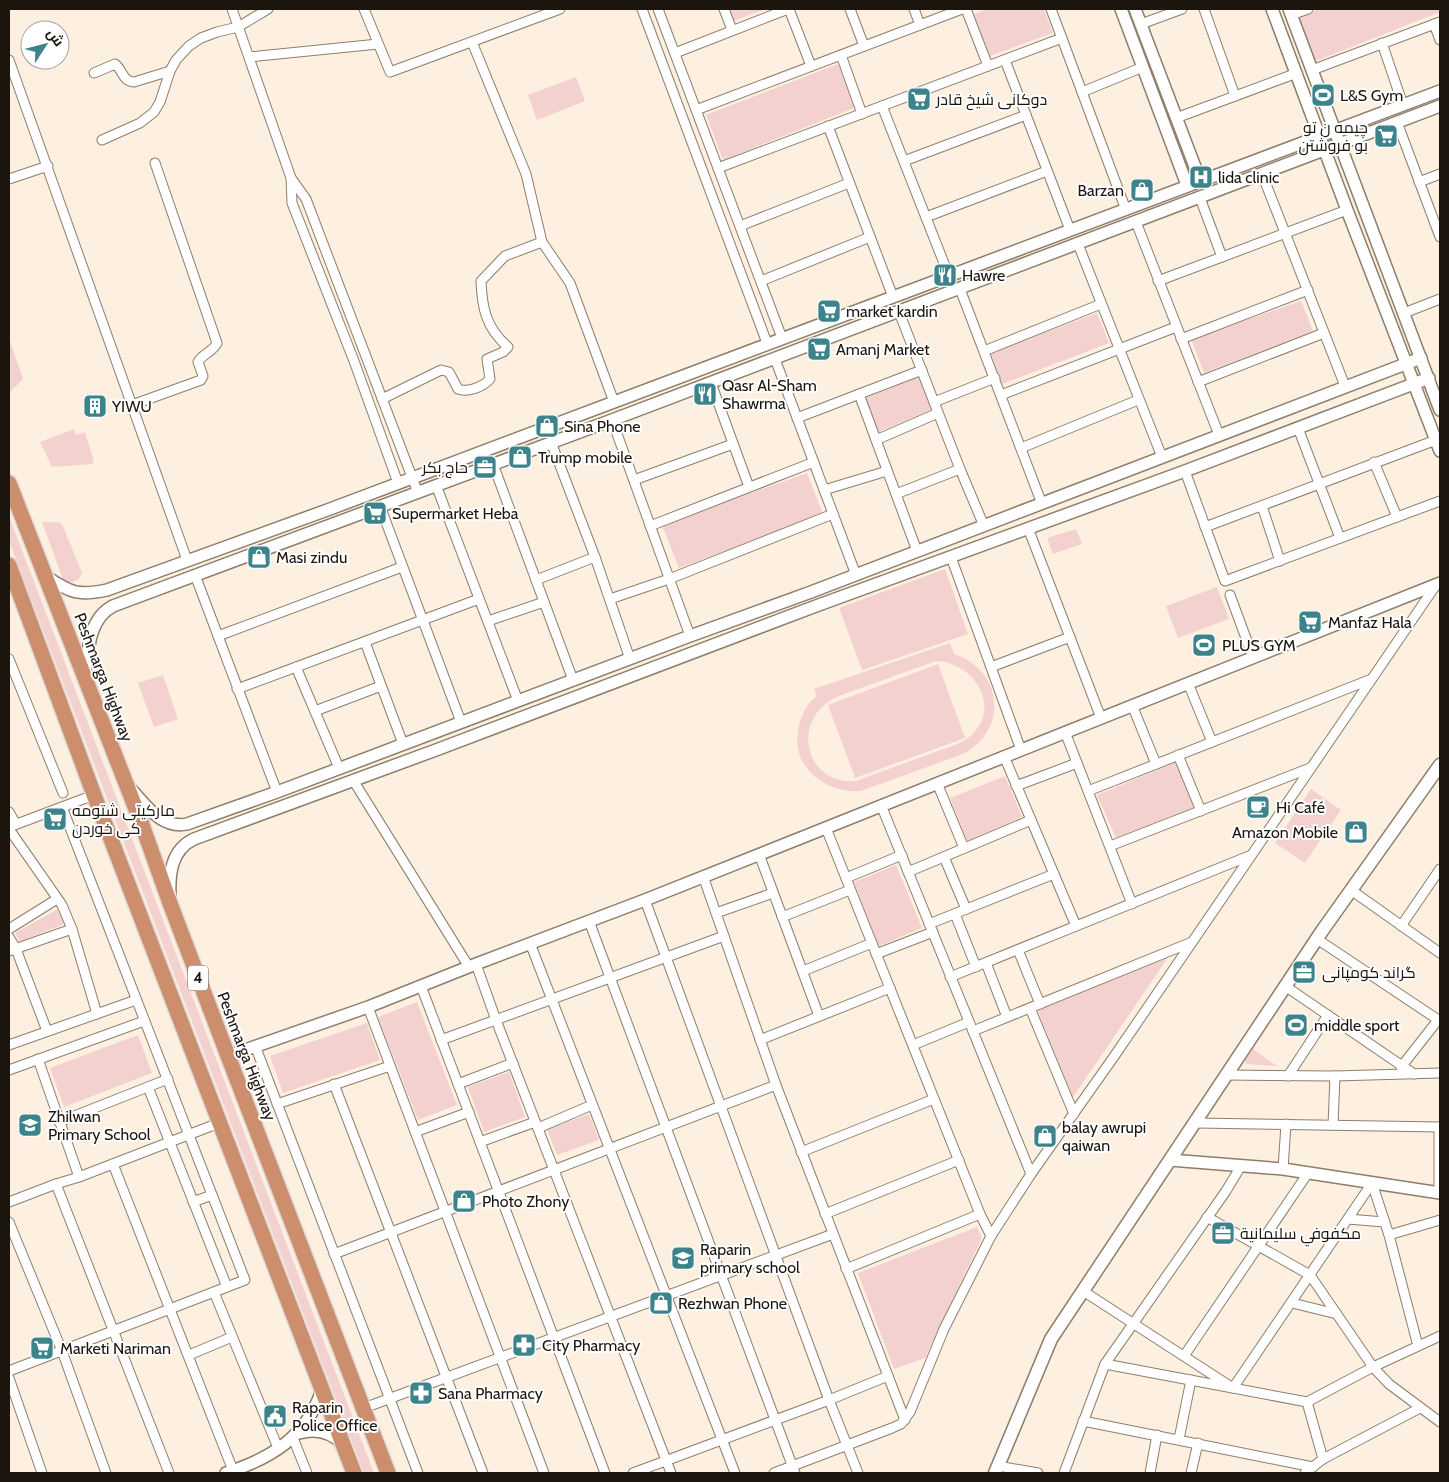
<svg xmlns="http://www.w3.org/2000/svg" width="1449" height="1482" font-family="Cabin,Cairo,sans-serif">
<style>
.green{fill:#f3d1cf;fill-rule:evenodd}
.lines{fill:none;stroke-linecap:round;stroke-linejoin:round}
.minor-casing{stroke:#8d7e6b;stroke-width:11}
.tertiary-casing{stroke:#8d7e6b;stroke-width:14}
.secondary-casing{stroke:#8d7e6b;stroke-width:15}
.trunk-casing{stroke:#dbdad8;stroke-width:18}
.minor{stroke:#fff;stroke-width:9}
.tertiary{stroke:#fff;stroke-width:11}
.secondary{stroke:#fff;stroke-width:12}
.trunk{stroke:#cc8e6c;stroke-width:15}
.labels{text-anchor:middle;stroke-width:4;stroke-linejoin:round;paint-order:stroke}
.shield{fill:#fff;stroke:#5f5b56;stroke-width:1}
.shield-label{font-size:15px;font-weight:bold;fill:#1b150e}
.poi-label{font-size:16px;fill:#1b150e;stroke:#fff;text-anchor:start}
.street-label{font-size:16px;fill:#1b150e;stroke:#fff}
</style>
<rect width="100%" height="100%" fill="#fef0e0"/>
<g class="green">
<path d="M729 9H766L733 21Z"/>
<path d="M987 9H1044L1053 33 990 56 974 14Z"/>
<path d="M1319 9H1440V12L1316 61 1298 17Z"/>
<path d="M838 64 854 108 723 160 706 115Z"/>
<path d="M576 77 585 101 537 120 528 95Z"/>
<path d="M1301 301 1313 331 1204 373 1191 339Z"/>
<path d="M1097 313 1109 343 1002 384 991 353Z"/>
<path d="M9 338 23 379 9 393Z"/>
<path d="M919 377 933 409 878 432 864 399Z"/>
<path d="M74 429 76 435 85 432 94 462 92 464 52 467 40 442Z"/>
<path d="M807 473 823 514 679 568 662 525Z"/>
<path d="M9 516 374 1473H364L9 541Z"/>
<path d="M42 522H58L62 524 82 573 79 579 65 585Z"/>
<path d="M1076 529 1082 544 1053 554 1047 538Z"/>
<path d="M945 569 968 634 862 670 839 608Z"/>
<path d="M1217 587 1229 619 1178 638 1166 606Z"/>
<path d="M950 643 954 654C1003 670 1009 730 963 754L861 791C822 794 787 763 800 722 803 712 808 702 817 696L814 689ZM936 661C982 664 1005 719 960 743L856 781C804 786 789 717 839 696Z"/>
<path d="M938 664 965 738 855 778 828 705Z"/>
<path d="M163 675 178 719 154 727 138 683Z"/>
<path d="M1177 762 1195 807 1116 838 1097 795Z"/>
<path d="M1005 776 1022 817 967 841 950 798Z"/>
<path d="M1311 789 1341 810 1305 863 1275 843Z"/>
<path d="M896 865 922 928 879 946 854 882Z"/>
<path d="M58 909 64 924 20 941 15 933Z"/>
<path d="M1169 956 1073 1097 1037 1009Z"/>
<path d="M417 1002 457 1105 418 1120 378 1017Z"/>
<path d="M367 1023 380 1060 283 1093 270 1056Z"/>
<path d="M138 1035 152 1073 64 1107 50 1068Z"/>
<path d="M1253 1049 1277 1066 1246 1064 1245 1061Z"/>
<path d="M509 1072 525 1117 484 1132 468 1087Z"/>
<path d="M589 1114 599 1140 557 1155 547 1129Z"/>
<path d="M977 1227 982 1238 925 1358 894 1369 858 1273Z"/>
</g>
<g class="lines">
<g class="minor-casing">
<g id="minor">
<path d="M232 9 291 178 306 199 418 493"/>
<path d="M364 9 390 72 560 9"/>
<path d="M642 9 767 343"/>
<path d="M658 9 782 338"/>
<path d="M724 9 732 30"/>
<path d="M789 9 811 66"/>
<path d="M850 9 864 46"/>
<path d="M914 9 920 25"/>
<path d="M966 9 988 66"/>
<path d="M1051 9 1126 210"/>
<path d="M1204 9 1235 96"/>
<path d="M1291 15 1308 9"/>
<path d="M1141 24 1182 9"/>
<path d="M1434 24 1440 40"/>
<path d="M472 42 526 174 542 242 570 283 614 402"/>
<path d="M1382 43 1403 105"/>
<path d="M675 53 788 9"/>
<path d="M841 55 862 114"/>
<path d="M249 57 378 44"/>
<path d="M9 60 187 560"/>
<path d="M1005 60 1070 230"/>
<path d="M1312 70 1440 22"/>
<path d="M94 73 115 64C123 70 122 81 134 82L170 71"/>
<path d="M1082 92 1143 67"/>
<path d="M882 106 949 276"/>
<path d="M696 110 962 9"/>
<path d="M1176 118 1297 73"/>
<path d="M1397 122 1440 237"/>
<path d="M828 126 893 297"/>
<path d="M102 140 140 123 154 112 160 102 170 71 176 60 189 46 201 38 217 32 238 27 268 9"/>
<path d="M904 161 1026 115"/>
<path d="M718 168 1062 38"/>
<path d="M1262 174 1345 386"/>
<path d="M291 178 292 203 354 361 398 483"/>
<path d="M9 179 48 166"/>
<path d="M1419 182 1440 174"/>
<path d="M1200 198 1222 257"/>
<path d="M926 217 1047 171"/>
<path d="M1136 222 1219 435"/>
<path d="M740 226 849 183"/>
<path d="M1078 244 1162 457"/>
<path d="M761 281 870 237"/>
<path d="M1158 281 1347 210"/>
<path d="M960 289 1042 504"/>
<path d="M899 312 960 469 984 526"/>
<path d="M1404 313 1440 299"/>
<path d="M1181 339 1308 290"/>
<path d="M984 351 1101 304"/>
<path d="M775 359 856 575"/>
<path d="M1198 382 1324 333"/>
<path d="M711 383 749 487"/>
<path d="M859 394 917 551"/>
<path d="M1001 395 1176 327"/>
<path d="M382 399 441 370 449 372 458 389C467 393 483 387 490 379L487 359 503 352 508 347C486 328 482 308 481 281L505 256 542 242"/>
<path d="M934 402 995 378"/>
<path d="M132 405 201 380 203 376 198 362C202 354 213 352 217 343L155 163"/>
<path d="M797 418 922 370"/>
<path d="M612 420 690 636"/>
<path d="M1298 428 1340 538"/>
<path d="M876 440 938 413"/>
<path d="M551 442 595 557 630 659"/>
<path d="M1021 448 1138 400"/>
<path d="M1374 462 1397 517"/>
<path d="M493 464 573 680"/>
<path d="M1185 471 1225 581 1440 501"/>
<path d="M634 480 733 444"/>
<path d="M436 485 518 701"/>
<path d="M824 490 887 471"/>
<path d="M896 494 960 469"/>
<path d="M380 506 461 722"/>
<path d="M1262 506 1280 561"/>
<path d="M650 526 814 462"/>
<path d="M1205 527 1436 440"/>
<path d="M1028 528 1101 718"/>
<path d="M951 557 1021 750"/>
<path d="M195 575 277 792"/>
<path d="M536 580 595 557"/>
<path d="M1230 595 1253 657"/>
<path d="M610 599 669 579 833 514"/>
<path d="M488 621 544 602"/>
<path d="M218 636 402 567"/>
<path d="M365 642 403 744"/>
<path d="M9 659 63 793"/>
<path d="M296 667 339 768"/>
<path d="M991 667 1070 637"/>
<path d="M1188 683 1212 742"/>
<path d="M237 689 479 599"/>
<path d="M1132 705 1156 764"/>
<path d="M315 711 381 686"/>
<path d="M1065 732 1132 904"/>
<path d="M1178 755 1201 811"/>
<path d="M1004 756 1076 926"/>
<path d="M353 780 469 967"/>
<path d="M937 783 964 848"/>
<path d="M1016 786 1077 763"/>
<path d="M1088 791 1369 680"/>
<path d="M881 805 1031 1174"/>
<path d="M9 812 15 823"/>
<path d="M9 827 62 807"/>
<path d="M826 828 980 1214 991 1236"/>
<path d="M9 829 62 905 72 929 97 1014"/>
<path d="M1110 846 1310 768"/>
<path d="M759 854 819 1016"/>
<path d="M944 857 966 909"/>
<path d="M908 872 1031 820"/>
<path d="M703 876 776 1085 905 1420"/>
<path d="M846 878 902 855"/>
<path d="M1351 890 1440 953"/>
<path d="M645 900 829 1400 858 1473"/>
<path d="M716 913 773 893"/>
<path d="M955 914 976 967"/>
<path d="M782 917 850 890"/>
<path d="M589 921 795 1473"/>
<path d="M929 924 1054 874"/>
<path d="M1401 926 1440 869"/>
<path d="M9 929 57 899"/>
<path d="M9 937 16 949 47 1031"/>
<path d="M1317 939 1440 1021"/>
<path d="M530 943 735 1473"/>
<path d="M1018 950 1040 1004"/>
<path d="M9 951 72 929"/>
<path d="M876 954 933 932"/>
<path d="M986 963 1007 1017"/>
<path d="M476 964 496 1020 671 1473"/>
<path d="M803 971 872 943"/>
<path d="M950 977 1249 856"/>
<path d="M421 986 605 1473"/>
<path d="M1285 986 1414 1074"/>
<path d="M368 1007 544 1473"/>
<path d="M1030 1008 1074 1114"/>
<path d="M973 1031 1192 942"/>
<path d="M441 1040 724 936"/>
<path d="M760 1040 890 988"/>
<path d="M9 1045 136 1000"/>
<path d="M913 1045 969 1022"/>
<path d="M256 1048 418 1473"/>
<path d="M38 1059 79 1177 56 1184 169 1473"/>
<path d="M1401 1067 1438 1020"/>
<path d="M9 1070 144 1021"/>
<path d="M1226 1075 1335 1076 1440 1073"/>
<path d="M1288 1076 1328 1015"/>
<path d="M334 1084 483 1473"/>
<path d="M458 1084 513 1063"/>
<path d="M148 1087 227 1287"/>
<path d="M277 1104 390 1066"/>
<path d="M59 1122 168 1079"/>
<path d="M1196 1123 1440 1127"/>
<path d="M1333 1125 1335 1076"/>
<path d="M1439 1127V1193"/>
<path d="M538 1128 592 1105"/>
<path d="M415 1132 469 1112"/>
<path d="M480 1142 535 1122"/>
<path d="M801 1152 934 1099"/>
<path d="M113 1164 234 1473"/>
<path d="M1283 1169 1286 1124"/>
<path d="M79 1177 219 1123"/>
<path d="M1372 1183 1389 1235 1418 1346"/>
<path d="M9 1202 56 1184"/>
<path d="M193 1202 212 1195"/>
<path d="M825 1214 959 1160"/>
<path d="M1207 1217 1310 1275 1373 1367 1389 1384 1440 1422"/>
<path d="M1348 1219 1384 1222"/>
<path d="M9 1222 62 1351 106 1473"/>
<path d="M1389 1235 1440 1220"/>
<path d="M334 1254 776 1085"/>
<path d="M846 1269 980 1214"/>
<path d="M1083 1291 1233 1388 1372 1183"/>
<path d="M214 1292 278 1448"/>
<path d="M1292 1303 1337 1314"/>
<path d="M189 1355 232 1337"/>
<path d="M1184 1356 1308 1173"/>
<path d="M1105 1364 1307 1402 1373 1367 1440 1336"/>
<path d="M9 1371 245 1280 62 807 94 795"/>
<path d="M9 1378 42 1473"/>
<path d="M1307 1402 1323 1459"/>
<path d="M364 1408 833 1234"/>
<path d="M1083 1421 1313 1467"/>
<path d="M293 1438 307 1473"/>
<path d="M1179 1439 1191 1380"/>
<path d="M998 1466 1038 1473"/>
<path d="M633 1473 829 1400 888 1376"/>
<path d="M774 1473 892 1428 901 1424 910 1412 944 1329 991 1236 1031 1174 1113 1058 1436 585"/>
<path d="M1064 1473 1105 1364 1226 1191 1241 1166"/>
<path d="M1150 1473 1157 1435"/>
<path d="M1191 1473 1198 1443"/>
<path d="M1305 1473 1323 1459 1420 1408"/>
</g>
</g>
<g class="tertiary-casing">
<g id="tertiary">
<path d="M1121 9 1187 185"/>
<path d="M1135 9 1200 180"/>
<path d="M1272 9 1347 210 1440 451"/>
<path d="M1289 9 1440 410"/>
<path d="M47 577C71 593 78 596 107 590L330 509 1440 91"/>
<path d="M85 677C88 652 88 619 113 606L612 420 1440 106"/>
<path d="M130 788C146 805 161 829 187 824L277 792 690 636 811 592 1421 358"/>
<path d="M170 897C169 874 171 850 194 839L436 750 816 606 1185 471 1429 378"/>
<path d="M228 1056 368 1007 476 964 645 900 1440 583"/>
<path d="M1170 1160 1283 1169 1440 1193"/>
<path d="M299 1433C316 1428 331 1432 343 1444"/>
<path d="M226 1473C272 1458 306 1437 322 1390"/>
</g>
</g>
<g class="secondary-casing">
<path id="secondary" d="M995 1473 1051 1339 1322 931 1440 765"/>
</g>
<g class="trunk-casing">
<g id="trunk">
<path d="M9 483 141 822 171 906 228 1056 388 1473"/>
<path d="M9 565 94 795 354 1473"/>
</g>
</g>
<use href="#minor" class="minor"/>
<use href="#tertiary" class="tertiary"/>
<use href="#secondary" class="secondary"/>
<use href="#trunk" class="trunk"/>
</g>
<defs>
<g id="stadium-square" transform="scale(1.25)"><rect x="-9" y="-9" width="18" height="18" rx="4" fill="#3c838b" stroke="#fff"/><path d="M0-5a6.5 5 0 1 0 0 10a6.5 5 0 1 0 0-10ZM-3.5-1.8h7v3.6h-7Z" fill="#fff"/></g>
<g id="supermarket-square" transform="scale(1.25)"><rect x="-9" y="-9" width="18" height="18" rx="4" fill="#3c838b" stroke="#fff"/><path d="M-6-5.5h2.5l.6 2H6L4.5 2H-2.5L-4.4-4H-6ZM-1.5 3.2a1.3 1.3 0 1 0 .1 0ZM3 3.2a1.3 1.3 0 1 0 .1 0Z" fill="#fff"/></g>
<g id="hospital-square" transform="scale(1.25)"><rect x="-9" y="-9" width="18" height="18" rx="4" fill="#3c838b" stroke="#fff"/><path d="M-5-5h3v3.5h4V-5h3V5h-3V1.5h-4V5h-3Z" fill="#fff"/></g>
<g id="shop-square" transform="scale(1.25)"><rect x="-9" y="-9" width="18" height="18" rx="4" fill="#3c838b" stroke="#fff"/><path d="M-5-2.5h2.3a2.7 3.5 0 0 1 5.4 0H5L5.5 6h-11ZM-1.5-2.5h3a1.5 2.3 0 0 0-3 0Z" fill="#fff"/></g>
<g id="restaurant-square" transform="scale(1.25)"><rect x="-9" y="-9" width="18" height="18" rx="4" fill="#3c838b" stroke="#fff"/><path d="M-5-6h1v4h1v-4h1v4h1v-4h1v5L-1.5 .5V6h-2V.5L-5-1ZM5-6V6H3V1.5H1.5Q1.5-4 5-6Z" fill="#fff"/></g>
<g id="building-square" transform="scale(1.25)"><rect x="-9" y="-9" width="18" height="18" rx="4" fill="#3c838b" stroke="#fff"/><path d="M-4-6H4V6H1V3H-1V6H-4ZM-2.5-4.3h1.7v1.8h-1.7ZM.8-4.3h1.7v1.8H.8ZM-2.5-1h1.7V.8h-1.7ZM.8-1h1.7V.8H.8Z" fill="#fff"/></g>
<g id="office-square" transform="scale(1.25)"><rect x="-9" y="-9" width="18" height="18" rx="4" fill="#3c838b" stroke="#fff"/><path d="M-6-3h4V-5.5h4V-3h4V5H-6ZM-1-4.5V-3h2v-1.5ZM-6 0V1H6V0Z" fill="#fff"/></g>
<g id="cafe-square" transform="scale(1.25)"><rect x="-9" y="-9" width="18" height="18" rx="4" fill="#3c838b" stroke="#fff"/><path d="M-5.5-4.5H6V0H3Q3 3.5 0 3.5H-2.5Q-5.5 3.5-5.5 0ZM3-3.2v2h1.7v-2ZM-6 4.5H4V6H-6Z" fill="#fff"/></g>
<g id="school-square" transform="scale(1.25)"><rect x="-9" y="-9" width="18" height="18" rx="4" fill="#3c838b" stroke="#fff"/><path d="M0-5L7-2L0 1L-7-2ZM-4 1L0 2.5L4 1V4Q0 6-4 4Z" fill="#fff"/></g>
<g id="pharmacy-square" transform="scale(1.25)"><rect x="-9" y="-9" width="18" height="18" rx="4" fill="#3c838b" stroke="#fff"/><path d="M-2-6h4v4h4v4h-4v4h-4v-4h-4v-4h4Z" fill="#fff"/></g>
<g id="civic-square" transform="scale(1.25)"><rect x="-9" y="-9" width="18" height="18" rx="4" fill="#3c838b" stroke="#fff"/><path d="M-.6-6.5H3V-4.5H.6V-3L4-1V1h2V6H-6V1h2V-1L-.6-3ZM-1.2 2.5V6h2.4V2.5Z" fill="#fff"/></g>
</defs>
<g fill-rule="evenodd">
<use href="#stadium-square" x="1323" y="95"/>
<use href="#supermarket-square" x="919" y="99"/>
<use href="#supermarket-square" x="1386" y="136"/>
<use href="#hospital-square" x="1201" y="177"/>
<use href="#shop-square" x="1142" y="190"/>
<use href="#restaurant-square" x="945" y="275"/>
<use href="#supermarket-square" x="829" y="311"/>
<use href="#supermarket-square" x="819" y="349"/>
<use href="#restaurant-square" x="705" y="394"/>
<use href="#building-square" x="95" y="406"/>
<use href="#shop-square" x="547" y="426"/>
<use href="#shop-square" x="520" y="457"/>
<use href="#office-square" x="485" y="467"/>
<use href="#supermarket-square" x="375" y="513"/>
<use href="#shop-square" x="259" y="557"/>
<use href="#supermarket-square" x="1310" y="622"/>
<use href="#stadium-square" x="1204" y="645"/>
<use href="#cafe-square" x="1258" y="807"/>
<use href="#supermarket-square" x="55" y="819"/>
<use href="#shop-square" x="1356" y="832"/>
<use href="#office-square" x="1304" y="972"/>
<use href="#stadium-square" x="1296" y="1025"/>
<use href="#school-square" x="30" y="1125"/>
<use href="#shop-square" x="1045" y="1136"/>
<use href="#shop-square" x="464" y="1201"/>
<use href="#office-square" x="1223" y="1233"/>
<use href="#school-square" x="683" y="1258"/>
<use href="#shop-square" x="661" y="1303"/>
<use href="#pharmacy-square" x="524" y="1345"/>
<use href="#supermarket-square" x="42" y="1348"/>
<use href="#pharmacy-square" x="421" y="1393"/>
<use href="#civic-square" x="275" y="1416"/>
</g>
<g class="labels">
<rect class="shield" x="188" y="965.5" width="20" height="25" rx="4"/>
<g class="shield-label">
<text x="198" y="983">4</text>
</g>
<g class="poi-label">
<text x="1340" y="101">L&amp;S Gym</text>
<text x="936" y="105">دوکانی شیخ قادر</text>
<text x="1368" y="133" text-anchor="end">چیمه ن تو<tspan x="1368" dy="18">بو فروشتن</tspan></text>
<text x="1218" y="183">lida clinic</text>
<text x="1124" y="196" text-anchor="end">Barzan</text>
<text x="962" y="281">Hawre</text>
<text x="846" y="317">market kardin</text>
<text x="836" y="355">Amanj Market</text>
<text x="722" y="391">Qasr Al-Sham<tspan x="722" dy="18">Shawrma</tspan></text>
<text x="112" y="412">YIWU</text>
<text x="564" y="432">Sina Phone</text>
<text x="538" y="463">Trump mobile</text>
<text x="468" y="473" text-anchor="end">حاج بكر</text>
<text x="392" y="519">Supermarket Heba</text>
<text x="276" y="563">Masi zindu</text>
<text x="1328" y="628">Manfaz Hala</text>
<text x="1222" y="651">PLUS GYM</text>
<text x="1276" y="813">Hi Café</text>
<text x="72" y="816">مارکیتی شتومه<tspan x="72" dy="18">کی خوردن</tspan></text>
<text x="1338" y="838" text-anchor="end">Amazon Mobile</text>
<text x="1322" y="978">گراند كومپانى</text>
<text x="1314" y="1031">middle sport</text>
<text x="48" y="1122">Zhilwan<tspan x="48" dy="18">Primary School</tspan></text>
<text x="1062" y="1133">balay awrupi<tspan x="1062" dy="18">qaiwan</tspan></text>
<text x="482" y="1207">Photo Zhony</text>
<text x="1240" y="1239">مكفوفي سليمانية</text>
<text x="700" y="1255">Raparin<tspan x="700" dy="18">primary school</tspan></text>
<text x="678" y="1309">Rezhwan Phone</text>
<text x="542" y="1351">City Pharmacy</text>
<text x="60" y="1354">Marketi Nariman</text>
<text x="438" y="1399">Sana Pharmacy</text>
<text x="292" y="1413">Raparin<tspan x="292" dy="18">Police Office</tspan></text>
</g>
<g class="street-label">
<text transform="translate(104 677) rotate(69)" y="6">Peshmarga Highway</text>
<text transform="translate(247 1056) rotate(69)" y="6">Peshmarga Highway</text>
</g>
</g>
<rect width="1449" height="1482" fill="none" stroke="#1b150e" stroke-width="20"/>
<g transform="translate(45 45) rotate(54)"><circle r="24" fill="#ffffff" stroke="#a4a19f"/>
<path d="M0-4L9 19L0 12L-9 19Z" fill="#3c838b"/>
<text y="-8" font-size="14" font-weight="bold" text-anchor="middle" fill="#1b150e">ش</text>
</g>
</svg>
